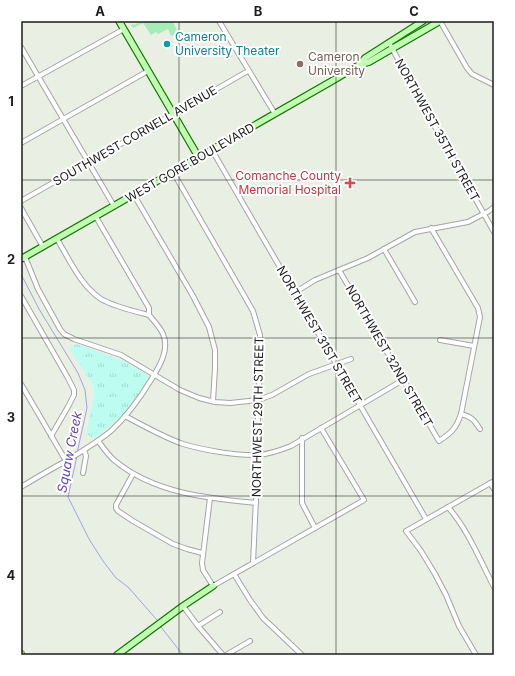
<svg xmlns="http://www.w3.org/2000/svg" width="515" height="676" font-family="Inter,sans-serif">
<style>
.grass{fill:#a6ecb8}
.park{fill:url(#park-tufts)}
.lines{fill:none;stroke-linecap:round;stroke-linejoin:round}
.stream{stroke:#a1a3df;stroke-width:1}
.street-casing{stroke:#a5a5a5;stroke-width:6}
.secondary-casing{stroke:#117900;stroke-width:8}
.primary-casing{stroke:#589700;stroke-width:8}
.street{stroke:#fff;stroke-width:4}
.secondary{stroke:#c2fdb4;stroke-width:5.5}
.primary{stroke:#deff98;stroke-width:6}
.grid{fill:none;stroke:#1e1e1e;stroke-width:1;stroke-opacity:0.55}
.culture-dot{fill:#0f9aa8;stroke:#fff;stroke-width:1.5}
.education-dot{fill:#8d6e63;stroke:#fff;stroke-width:1.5}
.health-dot{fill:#e0444e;stroke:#fff;stroke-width:1.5}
.labels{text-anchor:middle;stroke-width:4;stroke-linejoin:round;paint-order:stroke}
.culture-label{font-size:12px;fill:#0d838f;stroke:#fff;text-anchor:start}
.education-label{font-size:12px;fill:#785e54;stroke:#fff;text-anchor:start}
.street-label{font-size:12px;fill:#1e1e1e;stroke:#fff}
.health-label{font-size:12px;fill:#be3a42;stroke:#fff;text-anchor:end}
.water-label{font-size:13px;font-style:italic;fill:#6045b2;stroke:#fff}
.neatline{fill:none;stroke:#1e1e1e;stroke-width:1.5}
.grid-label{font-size:13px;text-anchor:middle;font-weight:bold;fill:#1e1e1e}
</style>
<defs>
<pattern id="park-tufts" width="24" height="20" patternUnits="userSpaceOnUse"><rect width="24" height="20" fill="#bdfcf1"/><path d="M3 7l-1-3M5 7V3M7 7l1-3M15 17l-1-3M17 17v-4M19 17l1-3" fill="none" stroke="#a2d8ce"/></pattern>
</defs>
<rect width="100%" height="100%" fill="#eaefe3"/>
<path class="grass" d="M141 21H174L173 22 177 30 175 31 176 33 171 36 168 29 158 34 156 32 151 35 143 23 133 28 131 25 133 24 134 25Z"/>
<path class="park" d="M76 344 124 361 133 367 142 371 149 377 134 403 123 415 95 439 86 434 94 395 92 384 73 354 69 350Z"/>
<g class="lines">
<g class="stream">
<path d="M21 274 39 309 78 373 85 390 87 408 77 453"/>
<path d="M77 456 68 497 89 539 103 561 116 578 128 587 157 620"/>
<path d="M161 627 183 655"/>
</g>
<g class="street-casing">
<g id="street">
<path d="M219 21 275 114"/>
<path d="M440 21 467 68 472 74 494 85"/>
<path d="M391 46 411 84 494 232"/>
<path d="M21 47 114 206"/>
<path d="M21 86 124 29"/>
<path d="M21 143 148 71"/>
<path d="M212 150 426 519"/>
<path d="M173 172 253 311 260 335 261 359 258 400V455L253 563"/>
<path d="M134 195 193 296 209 327 215 350V368L213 401"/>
<path d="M21 201 248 71"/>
<path d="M21 208 43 247"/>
<path d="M57 239C69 259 81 286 101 299 115 307 133 311 149 315"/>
<path d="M384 249 415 302"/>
<path d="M25 257 38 289 60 329 64 334 74 339 121 355 180 390 199 398 215 402 230 403 258 400 272 395 309 374 351 359"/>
<path d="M339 270 439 441C451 433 456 429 461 414L480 317 478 308 431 228"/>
<path d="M294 293 315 280 368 258 415 232 468 222 489 211 494 207"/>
<path d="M21 296 68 378 74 390V395L69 405 51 436"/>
<path d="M440 340 474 346"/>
<path d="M21 384 66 461"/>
<path d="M461 414C472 417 474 420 480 429"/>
<path d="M125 416C144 426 163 437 183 444 203 450 237 456 258 455 270 454 281 450 291 446L403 380"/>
<path d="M302 438V503L315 528"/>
<path d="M98 441C103 447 108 455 114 460 153 493 206 498 256 503"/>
<path d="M83 473 86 456 84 450"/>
<path d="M133 474 116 505V508L118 511 133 521 173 544 187 549 202 553"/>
<path d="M490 483 494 489"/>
<path d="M21 487C36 478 51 469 66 461 82 451 98 442 112 430 128 415 140 398 151 380 159 367 170 350 163 334 160 327 154 321 149 315V308L96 217"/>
<path d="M210 498 202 563 203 570 213 586 364 500 321 428"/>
<path d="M448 507C468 530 480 560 494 587"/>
<path d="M234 574 250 600 263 618 302 655"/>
<path d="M183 606 198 626 223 655"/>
<path d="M198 626 220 612"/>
<path d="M226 655 250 641"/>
<path d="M476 655 459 626 446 595 435 574 421 551 406 531 494 481"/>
</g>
</g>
<g class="secondary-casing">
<g id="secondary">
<path d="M119 21 199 158"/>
<path d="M359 65 369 62 440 21"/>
<path d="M21 259 332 81 359 65 365 58 423 21"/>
<path d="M117 655 183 606 213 586"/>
</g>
</g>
<g class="primary-casing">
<path id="primary" d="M21 654V655"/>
</g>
<use href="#street" class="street"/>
<use href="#secondary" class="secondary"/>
<use href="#primary" class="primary"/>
</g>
<path class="grid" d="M179 21V655M336 21V655M21 180H494M21 338H494M21 496H494"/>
<circle class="culture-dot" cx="167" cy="44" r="4"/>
<circle class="education-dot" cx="300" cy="64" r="4"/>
<path class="health-dot" d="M348 177h4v4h4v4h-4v4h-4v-4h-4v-4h4z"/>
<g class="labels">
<g class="culture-label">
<text x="175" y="41">Cameron<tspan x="175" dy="14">University Theater</tspan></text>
</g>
<g class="education-label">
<text x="308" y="61">Cameron<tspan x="308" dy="14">University</tspan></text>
</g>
<g class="street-label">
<text transform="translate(437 130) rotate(61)" y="4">NORTHWEST 35TH STREET</text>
<text transform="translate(135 136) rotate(-30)" y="4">SOUTHWEST CORNELL AVENUE</text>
<text transform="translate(190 163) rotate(-30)" y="4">WEST GORE BOULEVARD</text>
<text transform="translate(319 335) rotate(60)" y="4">NORTHWEST 31ST STREET</text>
<text transform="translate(389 356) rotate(60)" y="4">NORTHWEST 32ND STREET</text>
<text transform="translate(258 417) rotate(-89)" y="4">NORTHWEST 29TH STREET</text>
</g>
<g class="health-label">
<text x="341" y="180">Comanche County<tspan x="341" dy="14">Memorial Hospital</tspan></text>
</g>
<g class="water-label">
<text transform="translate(69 452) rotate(-79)" y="5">Squaw Creek</text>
</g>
</g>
<rect width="515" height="676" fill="none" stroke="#ffffff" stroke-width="44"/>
<rect x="22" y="22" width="471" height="632" class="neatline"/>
<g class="grid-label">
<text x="100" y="16">A</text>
<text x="258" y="16">B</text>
<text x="414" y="16">C</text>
<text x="11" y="106">1</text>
<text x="11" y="264">2</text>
<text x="11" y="422">3</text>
<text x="11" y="580">4</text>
</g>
</svg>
